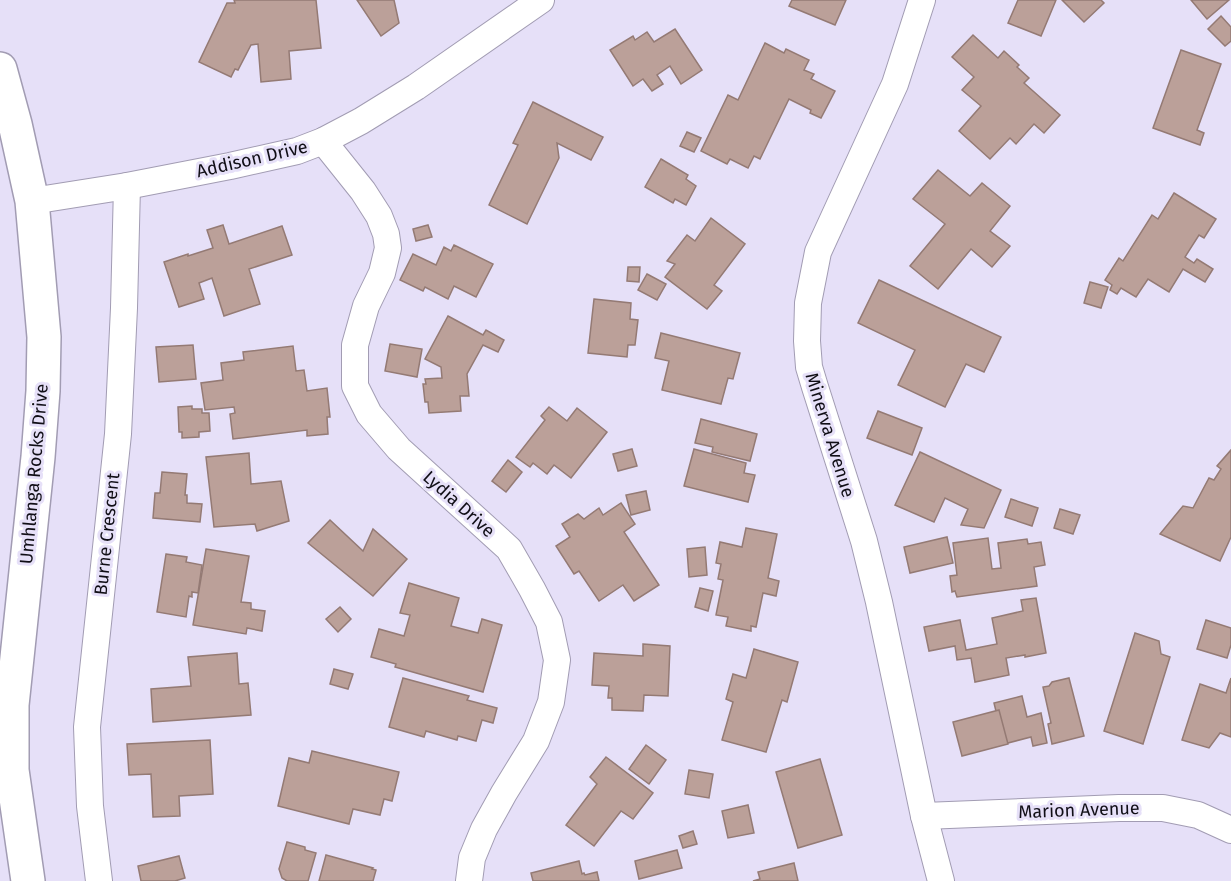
<svg xmlns="http://www.w3.org/2000/svg" width="1231" height="881" font-family="'Fira Sans',sans-serif">
<style>
.building{fill:#bba099;stroke:#947a74;stroke-width:1.5}
.lines{fill:none;stroke-linecap:round;stroke-linejoin:round}
.street-casing{stroke:#a29cb3;stroke-width:28}
.secondary-casing{stroke:#a29cb3;stroke-width:36}
.street{stroke:#fff;stroke-width:26}
.secondary{stroke:#fff;stroke-width:33}
.labels{text-anchor:middle;stroke-width:6;stroke-linejoin:round;paint-order:stroke}
.street-label{font-size:18px;fill:#100e16;stroke:#e6e0f8}
</style>
<rect width="100%" height="100%" fill="#e6e0f8"/>
<g class="building">
<path d="M234 0H316L321 48 289 51 291 79 261 82 258 44 251 45 238 70 235 69 231 77 199 62 227 3H235Z"/>
<path d="M357 0H394L399 23 381 36Z"/>
<path d="M792 0H846L835 25 789 6Z"/>
<path d="M1018 0H1056L1041 36 1008 23Z"/>
<path d="M1062 0H1101L1104 3 1084 22Z"/>
<path d="M1191 0H1229L1207 19Z"/>
<path d="M1221 16 1231 27V41L1225 46 1208 29Z"/>
<path d="M675 29 702 70 681 84 670 66 657 75 663 84 652 91 643 79 633 86 610 50 633 36 635 40 647 32 654 42Z"/>
<path d="M973 35 998 58 1004 51 1019 65 1017 67 1029 78 1024 83 1060 115 1044 133 1034 124 1016 144 1010 138 990 159 959 131 981 106 962 90 974 77 952 57Z"/>
<path d="M765 43 784 53 786 49 809 60 804 70 814 74 811 79 835 91 821 118 810 113 811 110 789 99 760 159 754 156 748 168 730 159 727 164 701 151 728 95 738 100Z"/>
<path d="M1181 50 1221 64 1197 130 1204 133 1200 145 1153 128Z"/>
<path d="M533 102 603 137 591 160 557 143 559 158 527 224 489 205 518 145 513 143Z"/>
<path d="M687 132 701 138 694 152 680 146Z"/>
<path d="M661 159 688 175 686 179 696 186 686 205 675 199 673 203 645 187Z"/>
<path d="M938 170 970 196 982 183 1010 206 990 231 1010 246 992 267 971 249 938 289 910 266 945 224 913 199Z"/>
<path d="M1174 193 1216 219 1204 238 1199 235 1185 257 1194 263 1197 259 1213 269 1205 282 1183 269 1169 292 1148 279 1136 297 1121 288 1117 294 1110 290 1112 285 1105 280 1119 258 1123 261 1152 215 1158 219Z"/>
<path d="M711 218 745 244 714 285 722 291 707 309 665 277 675 264 667 261 687 235 695 241Z"/>
<path d="M223 225 229 244 282 226 292 255 249 269 260 304 224 316 212 278 199 283 204 299 179 307 164 262 188 254V256L213 248 207 230Z"/>
<path d="M428 225 432 237 416 241 413 229Z"/>
<path d="M454 245 493 264 476 297 454 286 448 299 425 287 423 291 400 280 413 254 436 265 444 247 451 251Z"/>
<path d="M628 267H640L639 282 627 281Z"/>
<path d="M647 274 666 284 657 300 638 290Z"/>
<path d="M879 280 1001 337 984 372 966 364 945 407 898 385 915 350 858 323Z"/>
<path d="M1090 282 1108 287 1101 308 1084 303Z"/>
<path d="M594 299 631 303 630 319 638 320 635 345H628L627 357 588 353Z"/>
<path d="M448 316 483 335 486 330 504 340 498 352 483 345 467 374 469 396H460L461 411 429 413 428 402H425L423 384H426L425 379 442 378 441 367 425 359Z"/>
<path d="M661 333 740 353 733 379 728 378 721 404 662 390 669 361 655 358Z"/>
<path d="M390 344 422 349 417 377 385 371Z"/>
<path d="M193 345 196 379 159 382 156 347Z"/>
<path d="M293 346 296 371 304 370 307 391 327 388 330 417H327L328 434 307 436V430L233 439 230 414 235 413 234 407 205 410 201 383 223 380 221 363 244 360 243 352Z"/>
<path d="M192 406V409H202V413H209L210 431 199 432V437L182 438V432H179L178 407Z"/>
<path d="M549 407 567 421 577 408 607 432 571 478 554 465 547 474 533 463 530 467 516 457 545 420 541 416Z"/>
<path d="M878 411 922 428 912 455 867 438Z"/>
<path d="M701 419 757 434 750 461 712 452 713 447 695 443Z"/>
<path d="M632 449 637 466 618 471 613 454Z"/>
<path d="M694 449 746 463 744 473 755 475 748 502 684 486Z"/>
<path d="M1231 450V537L1220 561 1160 534 1183 506 1193 508 1209 478 1214 480 1221 469 1217 466Z"/>
<path d="M920 452 1001 490 984 528 961 525 968 509 945 498 934 522 895 505Z"/>
<path d="M249 453 251 484 281 481 289 521 257 531 255 524 214 527 206 457Z"/>
<path d="M508 460 522 472 506 492 492 481Z"/>
<path d="M162 472 187 474 185 495H187V503L202 504 200 522 153 518 155 493H160Z"/>
<path d="M646 491 650 510 631 515 626 495Z"/>
<path d="M1011 499 1038 508 1032 526 1005 517Z"/>
<path d="M621 503 635 524 624 532 659 585 634 601 623 585 599 601 579 571 574 574 556 546 570 537 562 524 578 514 584 519 599 508 603 515Z"/>
<path d="M1060 509 1080 515 1073 534 1054 528Z"/>
<path d="M330 520 363 551 373 529 407 559 373 596 308 543Z"/>
<path d="M746 528 777 534 768 578 779 581 776 596 763 593 756 627 751 626V631L726 626 728 617 716 615 723 580 718 579 721 564 716 563 720 542 742 547Z"/>
<path d="M947 537 953 563 910 573 904 547Z"/>
<path d="M988 538 992 569 1001 568 998 543 1027 539 1028 544 1041 542 1045 565 1034 567 1037 586 957 597 955 591 952 592 950 576 957 575 953 543Z"/>
<path d="M705 547 707 575 689 577 687 549Z"/>
<path d="M206 549 249 556 241 602 251 603V609L265 611 262 631 247 628 246 634 193 625Z"/>
<path d="M166 554 187 557 186 562 202 565 198 593 192 592V597L189 596 186 617 157 612Z"/>
<path d="M409 583 459 598 451 626 478 633 482 619 502 625 483 692 395 667 396 664 371 657 379 629 404 636 410 615 400 613Z"/>
<path d="M700 588 713 591 708 611 695 607Z"/>
<path d="M1036 598 1046 653 1025 657V655L1006 658 1009 675 975 682 971 658 957 660 955 646 929 651 924 627 960 620 966 650 997 644 992 618 1023 611 1021 600Z"/>
<path d="M340 607 351 619 338 632 326 619Z"/>
<path d="M1206 620 1231 628V645L1227 658 1197 649Z"/>
<path d="M1135 633 1159 641 1161 654 1170 657 1143 744 1104 731Z"/>
<path d="M643 644 670 646 668 696 644 695 643 711 612 710V698H608L609 686 592 685 594 653 643 656Z"/>
<path d="M754 649 798 662 787 702 782 700 766 752 722 740 733 702 726 699 733 674 746 678Z"/>
<path d="M237 653 239 684 248 683 251 715 153 722 151 689 191 686 188 657Z"/>
<path d="M334 669 353 674 348 689 330 684Z"/>
<path d="M403 678 469 696 467 700 497 708 493 723 482 720 476 741 458 736 457 740 426 731 424 737 389 727Z"/>
<path d="M1069 678 1084 736 1052 744 1048 724 1051 723 1043 687 1049 686 1052 682Z"/>
<path d="M1231 678V737L1220 733 1209 748 1182 740 1200 684 1226 693Z"/>
<path d="M1022 696 1027 717 1041 713 1047 743 1033 746 1031 737 1004 744 994 703Z"/>
<path d="M999 710 1008 744 962 756 953 722Z"/>
<path d="M210 740 213 794 179 796 180 816 153 817 151 774 129 775 127 744Z"/>
<path d="M646 745 666 760 649 784 629 769Z"/>
<path d="M312 751 399 772 392 801 384 799 380 815 353 809 349 824 278 806 289 758 309 763Z"/>
<path d="M606 757 653 793 633 819 621 811 594 846 566 825 597 784 590 777Z"/>
<path d="M820 759 842 835 798 848 776 772Z"/>
<path d="M689 770 713 774 709 798 685 794Z"/>
<path d="M748 805 754 833 728 838 722 811Z"/>
<path d="M693 831 697 844 683 848 679 836Z"/>
<path d="M287 842 305 847V850L316 853 308 881H287L282 878 279 869Z"/>
<path d="M677 850 682 868 639 879 635 861Z"/>
<path d="M326 855 373 868 372 869 376 870 373 881H319Z"/>
<path d="M179 856 185 878 175 881H141L138 866Z"/>
<path d="M579 861 582 874 584 873 585 875 597 872 599 881H533L531 873Z"/>
<path d="M794 863 798 881H753L760 879 758 872Z"/>
</g>
<g class="lines">
<g class="street-casing">
<g id="street">
<path d="M922 0 895 84 818 252 808 303 807 341 809 367 815 387 864 541 879 602 924 816 941 881"/>
<path d="M323 141 363 191 379 216 386 234 388 248 382 273 366 306 355 345V386L369 414 399 449 509 549 532 589 549 622 557 660 551 702 536 741 504 793 484 829 472 858 469 881"/>
<path d="M32 201 127 186 230 166 297 151 323 141 361 121 416 87 541 0"/>
<path d="M924 816 1119 808H1163L1198 815 1231 830"/>
<path d="M99 881 90 806 87 727 118 434 124 308 127 186"/>
</g>
</g>
<g class="secondary-casing">
<path id="secondary" d="M0 69 15 124 32 201 44 337 43 391 38 457 12 705V770L28 881"/>
</g>
<use href="#street" class="street"/>
<use href="#secondary" class="secondary"/>
</g>
<g class="labels">
<g class="street-label">
<text transform="translate(252 159) rotate(-13)" y="6">Addison Drive</text>
<text transform="translate(830 435) rotate(73)" y="6">Minerva Avenue</text>
<text transform="translate(34 474) rotate(-85)" y="6">Umhlanga Rocks Drive</text>
<text transform="translate(459 504) rotate(42)" y="6">Lydia Drive</text>
<text transform="translate(107 534) rotate(-84)" y="6">Burne Crescent</text>
<text transform="translate(1079 810) rotate(-2)" y="6">Marion Avenue</text>
</g>
</g>
</svg>
